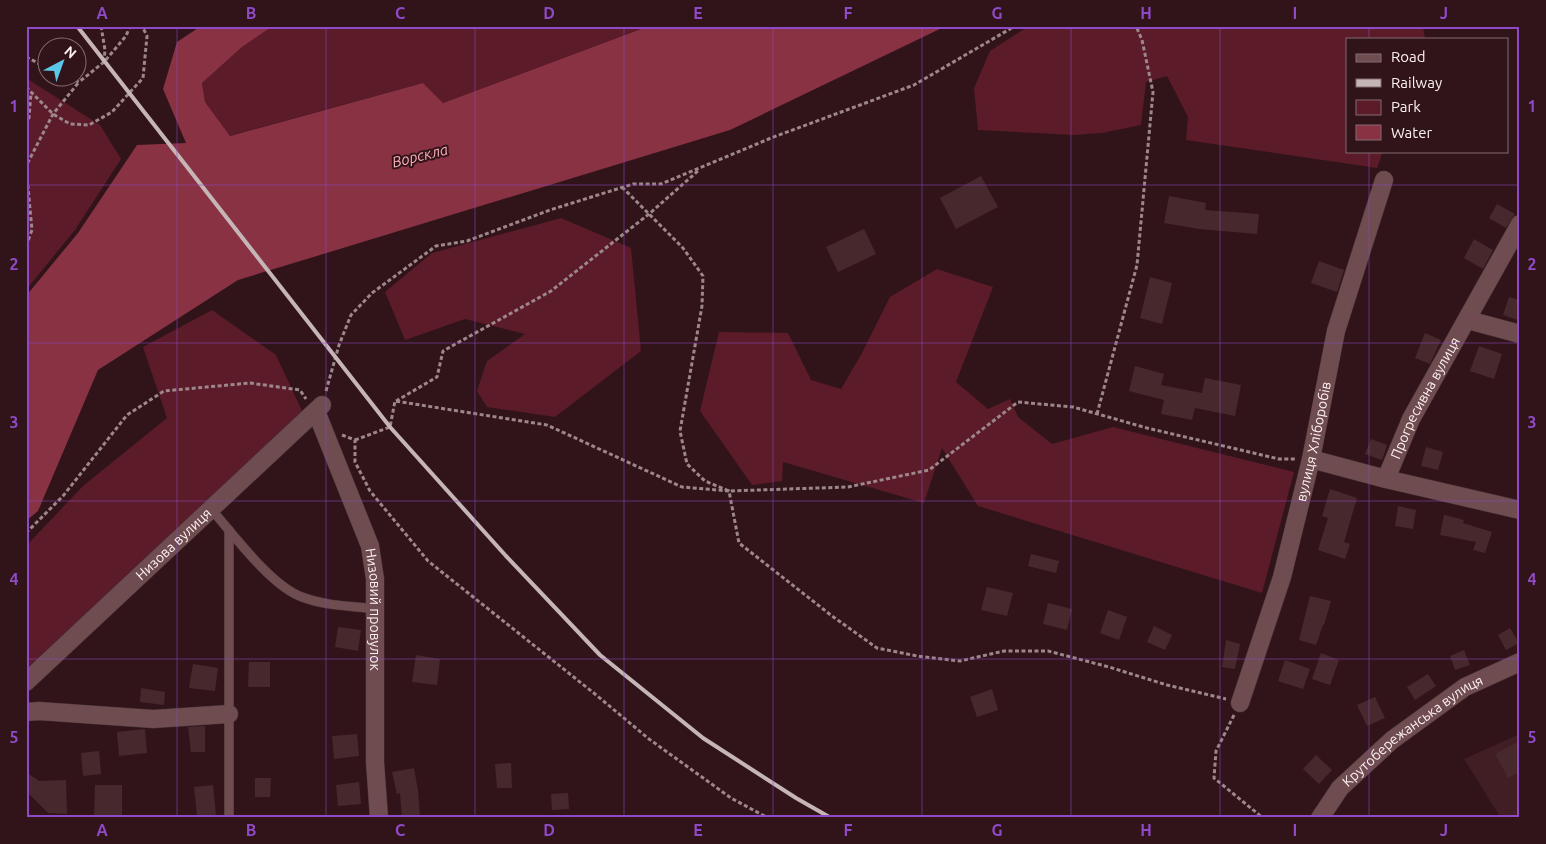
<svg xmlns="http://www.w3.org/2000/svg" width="1546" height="844" font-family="Ubuntu,sans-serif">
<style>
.built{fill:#411d24}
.green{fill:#5b1b29}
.water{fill:#893244}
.building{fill:#47282c}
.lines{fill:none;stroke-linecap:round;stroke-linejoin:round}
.service-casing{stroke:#453134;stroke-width:10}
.minor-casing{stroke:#453134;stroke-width:19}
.path{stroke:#9c878a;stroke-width:3;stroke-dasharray:4 2.5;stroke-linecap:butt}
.service{stroke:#6e4c50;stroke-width:9}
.minor{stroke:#6e4c50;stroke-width:18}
.rail{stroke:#c6b5b7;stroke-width:4}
.grid{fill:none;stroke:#8f4ac7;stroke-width:1;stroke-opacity:0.55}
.labels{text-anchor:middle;stroke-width:4;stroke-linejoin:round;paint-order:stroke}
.street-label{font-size:14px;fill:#fef1f2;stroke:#311419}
.water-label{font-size:15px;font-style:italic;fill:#fcb0ba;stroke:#311419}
.neatline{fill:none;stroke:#8f4ac7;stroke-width:2}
.grid-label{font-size:16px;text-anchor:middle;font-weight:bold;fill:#8f4ac7}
</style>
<rect width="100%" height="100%" fill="#311419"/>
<path class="built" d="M1520 734V818H1501L1464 759Z"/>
<g class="green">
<path d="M273 26H649L443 103 423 83 229 136 205 102 202 83 242 47Z"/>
<path d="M1029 26H1423L1425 39H1347V151H1383L1377 168 1186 140 1188 117 1167 76 1146 82 1141 125 1102 133 1073 135 978 130 974 88 990 51Z"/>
<path d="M26 78 100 125 121 159 75 230 26 290Z"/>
<path d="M561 218 631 248 641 351 555 417 487 407 477 391 487 361 525 334 465 319 405 340 385 292 432 253Z"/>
<path d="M937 269 993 287 956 382 988 409 1010 399 1018 417 1052 444 1113 427 1294 472 1262 593 978 506 942 448 924 503 783 462 782 481 752 485 700 411 719 332 788 333 811 380 841 389 862 353 890 297Z"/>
<path d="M212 310 276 355 303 413 26 669V546L83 486 167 418 143 347Z"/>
</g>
<path class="water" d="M201 26H273L242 47 202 83 205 102 230 136 423 83 443 103 649 26H946L730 130 238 280 98 370 38 511 26 521V296L78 233 137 145 186 143 163 89 177 42Z"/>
<g class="building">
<path d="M981 176 998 207 956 229 940 198Z"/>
<path d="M1169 196 1206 203 1205 210 1259 214 1257 234 1199 229 1164 223Z"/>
<path d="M1497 204 1515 214 1506 228 1489 218Z"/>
<path d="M864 229 876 254 838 272 826 247Z"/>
<path d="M1474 239 1493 250 1483 269 1464 258Z"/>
<path d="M1319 261 1344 270 1337 292 1311 283Z"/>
<path d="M1150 277 1172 283 1162 324 1140 318Z"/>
<path d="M1509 297 1520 300V321L1503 315Z"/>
<path d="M1425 333 1441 340 1430 364 1415 358Z"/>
<path d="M1479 346 1502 354 1494 379 1470 371Z"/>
<path d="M1135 366 1164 374 1161 385 1202 393 1205 378 1241 385 1235 416 1195 408 1192 420 1161 414 1164 400 1129 391Z"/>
<path d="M1371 439 1387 445 1382 460 1365 454Z"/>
<path d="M1426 447 1443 452 1438 470 1421 466Z"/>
<path d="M1330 489 1357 498 1344 542 1350 544 1345 559 1318 550 1328 518 1322 516Z"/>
<path d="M1398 506 1416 510 1413 529 1395 526Z"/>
<path d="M1444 515 1464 520 1463 523 1492 532 1485 553 1473 550 1476 542 1440 535Z"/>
<path d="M1031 554 1059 561 1056 573 1028 566Z"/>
<path d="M987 587 1013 593 1007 616 981 610Z"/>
<path d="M1310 596 1331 601 1324 625H1323L1316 645 1299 640Z"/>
<path d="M1048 603 1072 609 1067 630 1043 624Z"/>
<path d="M1108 610 1127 617 1119 640 1100 633Z"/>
<path d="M1154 626 1172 635 1165 650 1147 642Z"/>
<path d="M338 627 361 630 358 651 335 647Z"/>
<path d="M1510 628 1519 643 1506 650 1498 635Z"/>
<path d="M1226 640 1240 644 1235 669 1222 667Z"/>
<path d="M1464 650 1470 665 1455 670 1450 656Z"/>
<path d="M1321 653 1339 660 1330 685 1312 679Z"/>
<path d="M416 655 440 659 437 685 412 682Z"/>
<path d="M1285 660 1310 669 1303 689 1278 681Z"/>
<path d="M249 662H270V687H248Z"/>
<path d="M193 664 218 668 215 691 189 688Z"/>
<path d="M1428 674 1436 686 1415 700 1407 687Z"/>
<path d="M141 688 165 692 164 705 140 702Z"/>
<path d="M992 689 998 710 977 717 970 697Z"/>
<path d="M1375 697 1385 718 1367 726 1357 705Z"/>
<path d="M205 726V752H191L188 727Z"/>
<path d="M145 729 147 753 119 756 117 732Z"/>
<path d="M357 734 359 756 334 759 332 736Z"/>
<path d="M1520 741V772L1508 778 1495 754Z"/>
<path d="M99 751 101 774 83 776 81 753Z"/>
<path d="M1316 755 1332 770 1319 784 1303 769Z"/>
<path d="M511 763 512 788H497L495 764Z"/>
<path d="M414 768 418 790 420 818H402L400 793 397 794 392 772Z"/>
<path d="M26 772 39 781 66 780 67 814 48 813 26 791Z"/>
<path d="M255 778H271L270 797H255Z"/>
<path d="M359 782 361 804 338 806 336 785Z"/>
<path d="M95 785H122V817L94 816Z"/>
<path d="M213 785 216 815 197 816 194 787Z"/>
<path d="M568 793 569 809 552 810 551 794Z"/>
</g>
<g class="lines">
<g class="service-casing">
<g id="service">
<path d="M211 509C234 535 271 586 302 597 325 606 351 606 375 609"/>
<path d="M229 818V530"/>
</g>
</g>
<g class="minor-casing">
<g id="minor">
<path d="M1468 320 1520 334"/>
<path id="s1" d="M316 411 370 546 375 579V762L379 818"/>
<path d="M1311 459 1386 479 1520 510"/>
<path id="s2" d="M1386 479 1411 419 1520 224"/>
<path id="s3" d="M26 682 322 405"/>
<path id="s4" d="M1240 703 1282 577 1311 459 1336 331 1384 180"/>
<path d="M26 712 39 711 153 719 229 714"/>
<path id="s5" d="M1320 818 1340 788 1392 740 1465 687 1520 662"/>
</g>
</g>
<g class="path">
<path d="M101 26 105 50 104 61"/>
<path d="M26 57 48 68"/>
<path d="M69 78 79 82 104 62 126 36 130 26"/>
<path d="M26 87 53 114 70 124 89 125 112 112 143 78 147 36 142 26"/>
<path d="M26 125 29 118 31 93"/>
<path d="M622 187 683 248 703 276 702 306 680 431 687 464 705 481 729 491 848 487 929 470 1018 402 1073 407 1147 428 1279 459H1296"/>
<path d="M26 246 32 230 26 166 53 114 79 82"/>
<path d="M326 391 339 345 351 315 372 293 436 246 467 241 550 210 633 184H661L771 138 914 85 1015 26"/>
<path d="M396 401 437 377 443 351 551 291 649 214 699 170"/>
<path d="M1097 414 1137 265 1153 92 1142 40 1136 26"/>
<path d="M342 435 355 440V462L370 491 428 561 595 694 649 739 731 798 768 818"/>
<path d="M355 440 390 427 395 401 547 425 682 487 729 491 739 543 832 616 877 648 917 656 960 661 1004 651H1048L1109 667 1167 685 1226 699"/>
<path d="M26 533 63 496 127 415 164 391 250 383 300 390 306 399"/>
<path d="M1234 715 1216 751 1214 778 1263 818"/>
</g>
<use href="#service" class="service"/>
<use href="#minor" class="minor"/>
<path class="rail" d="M77 26 390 427 506 556 600 655 703 738 796 798 831 818"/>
</g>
<path class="grid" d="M177 26V818M326 26V818M475 26V818M624 26V818M773 26V818M922 26V818M1071 26V818M1220 26V818M1369 26V39M1369 151V818M26 185H1520M26 343H1520M26 501H1520M26 659H1520"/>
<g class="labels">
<g class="street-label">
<text dy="5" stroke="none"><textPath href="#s2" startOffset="90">Прогресивна вулиця</textPath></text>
<text dy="5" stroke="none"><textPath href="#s4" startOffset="272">вулиця Хліборобів</textPath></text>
<text dy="5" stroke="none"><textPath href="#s3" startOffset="202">Низова вулиця</textPath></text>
<text dy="5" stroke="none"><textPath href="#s1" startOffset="209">Низовий провулок</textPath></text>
<text dy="5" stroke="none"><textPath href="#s5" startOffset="129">Крутобережанська вулиця</textPath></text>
</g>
<g class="water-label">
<text transform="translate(420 156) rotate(-14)" y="5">Ворскла</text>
</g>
</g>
<rect width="1546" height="844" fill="none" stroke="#311419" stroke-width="55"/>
<rect x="1346" y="38" width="162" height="115" fill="#311419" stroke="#836c70"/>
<rect x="1356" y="54" width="25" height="8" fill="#6e4c50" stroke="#836c70"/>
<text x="1391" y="62" font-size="15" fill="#fef1f2">Road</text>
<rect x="1356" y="79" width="25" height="8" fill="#c6b5b7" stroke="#836c70"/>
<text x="1391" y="88" font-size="15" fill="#fef1f2">Railway</text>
<rect x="1356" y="100" width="25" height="15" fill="#5b1b29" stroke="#836c70"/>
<text x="1391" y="112" font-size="15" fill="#fef1f2">Park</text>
<rect x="1356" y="125" width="25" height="15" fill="#893244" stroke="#836c70"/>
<text x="1391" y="138" font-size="15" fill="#fef1f2">Water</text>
<g transform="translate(62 62) rotate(41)"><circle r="24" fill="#311419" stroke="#836c70"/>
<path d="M0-4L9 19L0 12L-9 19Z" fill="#5cc7e8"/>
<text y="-8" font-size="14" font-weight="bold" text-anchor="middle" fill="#fef1f2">N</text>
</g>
<rect x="28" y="28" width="1490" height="788" class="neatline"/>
<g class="grid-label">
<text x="102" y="19">A</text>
<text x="251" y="19">B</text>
<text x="400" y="19">C</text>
<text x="549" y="19">D</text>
<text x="698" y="19">E</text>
<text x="848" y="19">F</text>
<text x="997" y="19">G</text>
<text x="1146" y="19">H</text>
<text x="1295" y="19">I</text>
<text x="1444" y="19">J</text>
<text x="14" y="112">1</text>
<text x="1532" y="112">1</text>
<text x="14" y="270">2</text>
<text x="1532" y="270">2</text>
<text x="14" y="428">3</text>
<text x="1532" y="428">3</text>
<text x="14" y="585">4</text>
<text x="1532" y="585">4</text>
<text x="14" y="743">5</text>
<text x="1532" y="743">5</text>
<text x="102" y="836">A</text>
<text x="251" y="836">B</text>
<text x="400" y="836">C</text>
<text x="549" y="836">D</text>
<text x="698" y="836">E</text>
<text x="848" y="836">F</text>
<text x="997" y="836">G</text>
<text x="1146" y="836">H</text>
<text x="1295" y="836">I</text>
<text x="1444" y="836">J</text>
</g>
</svg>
